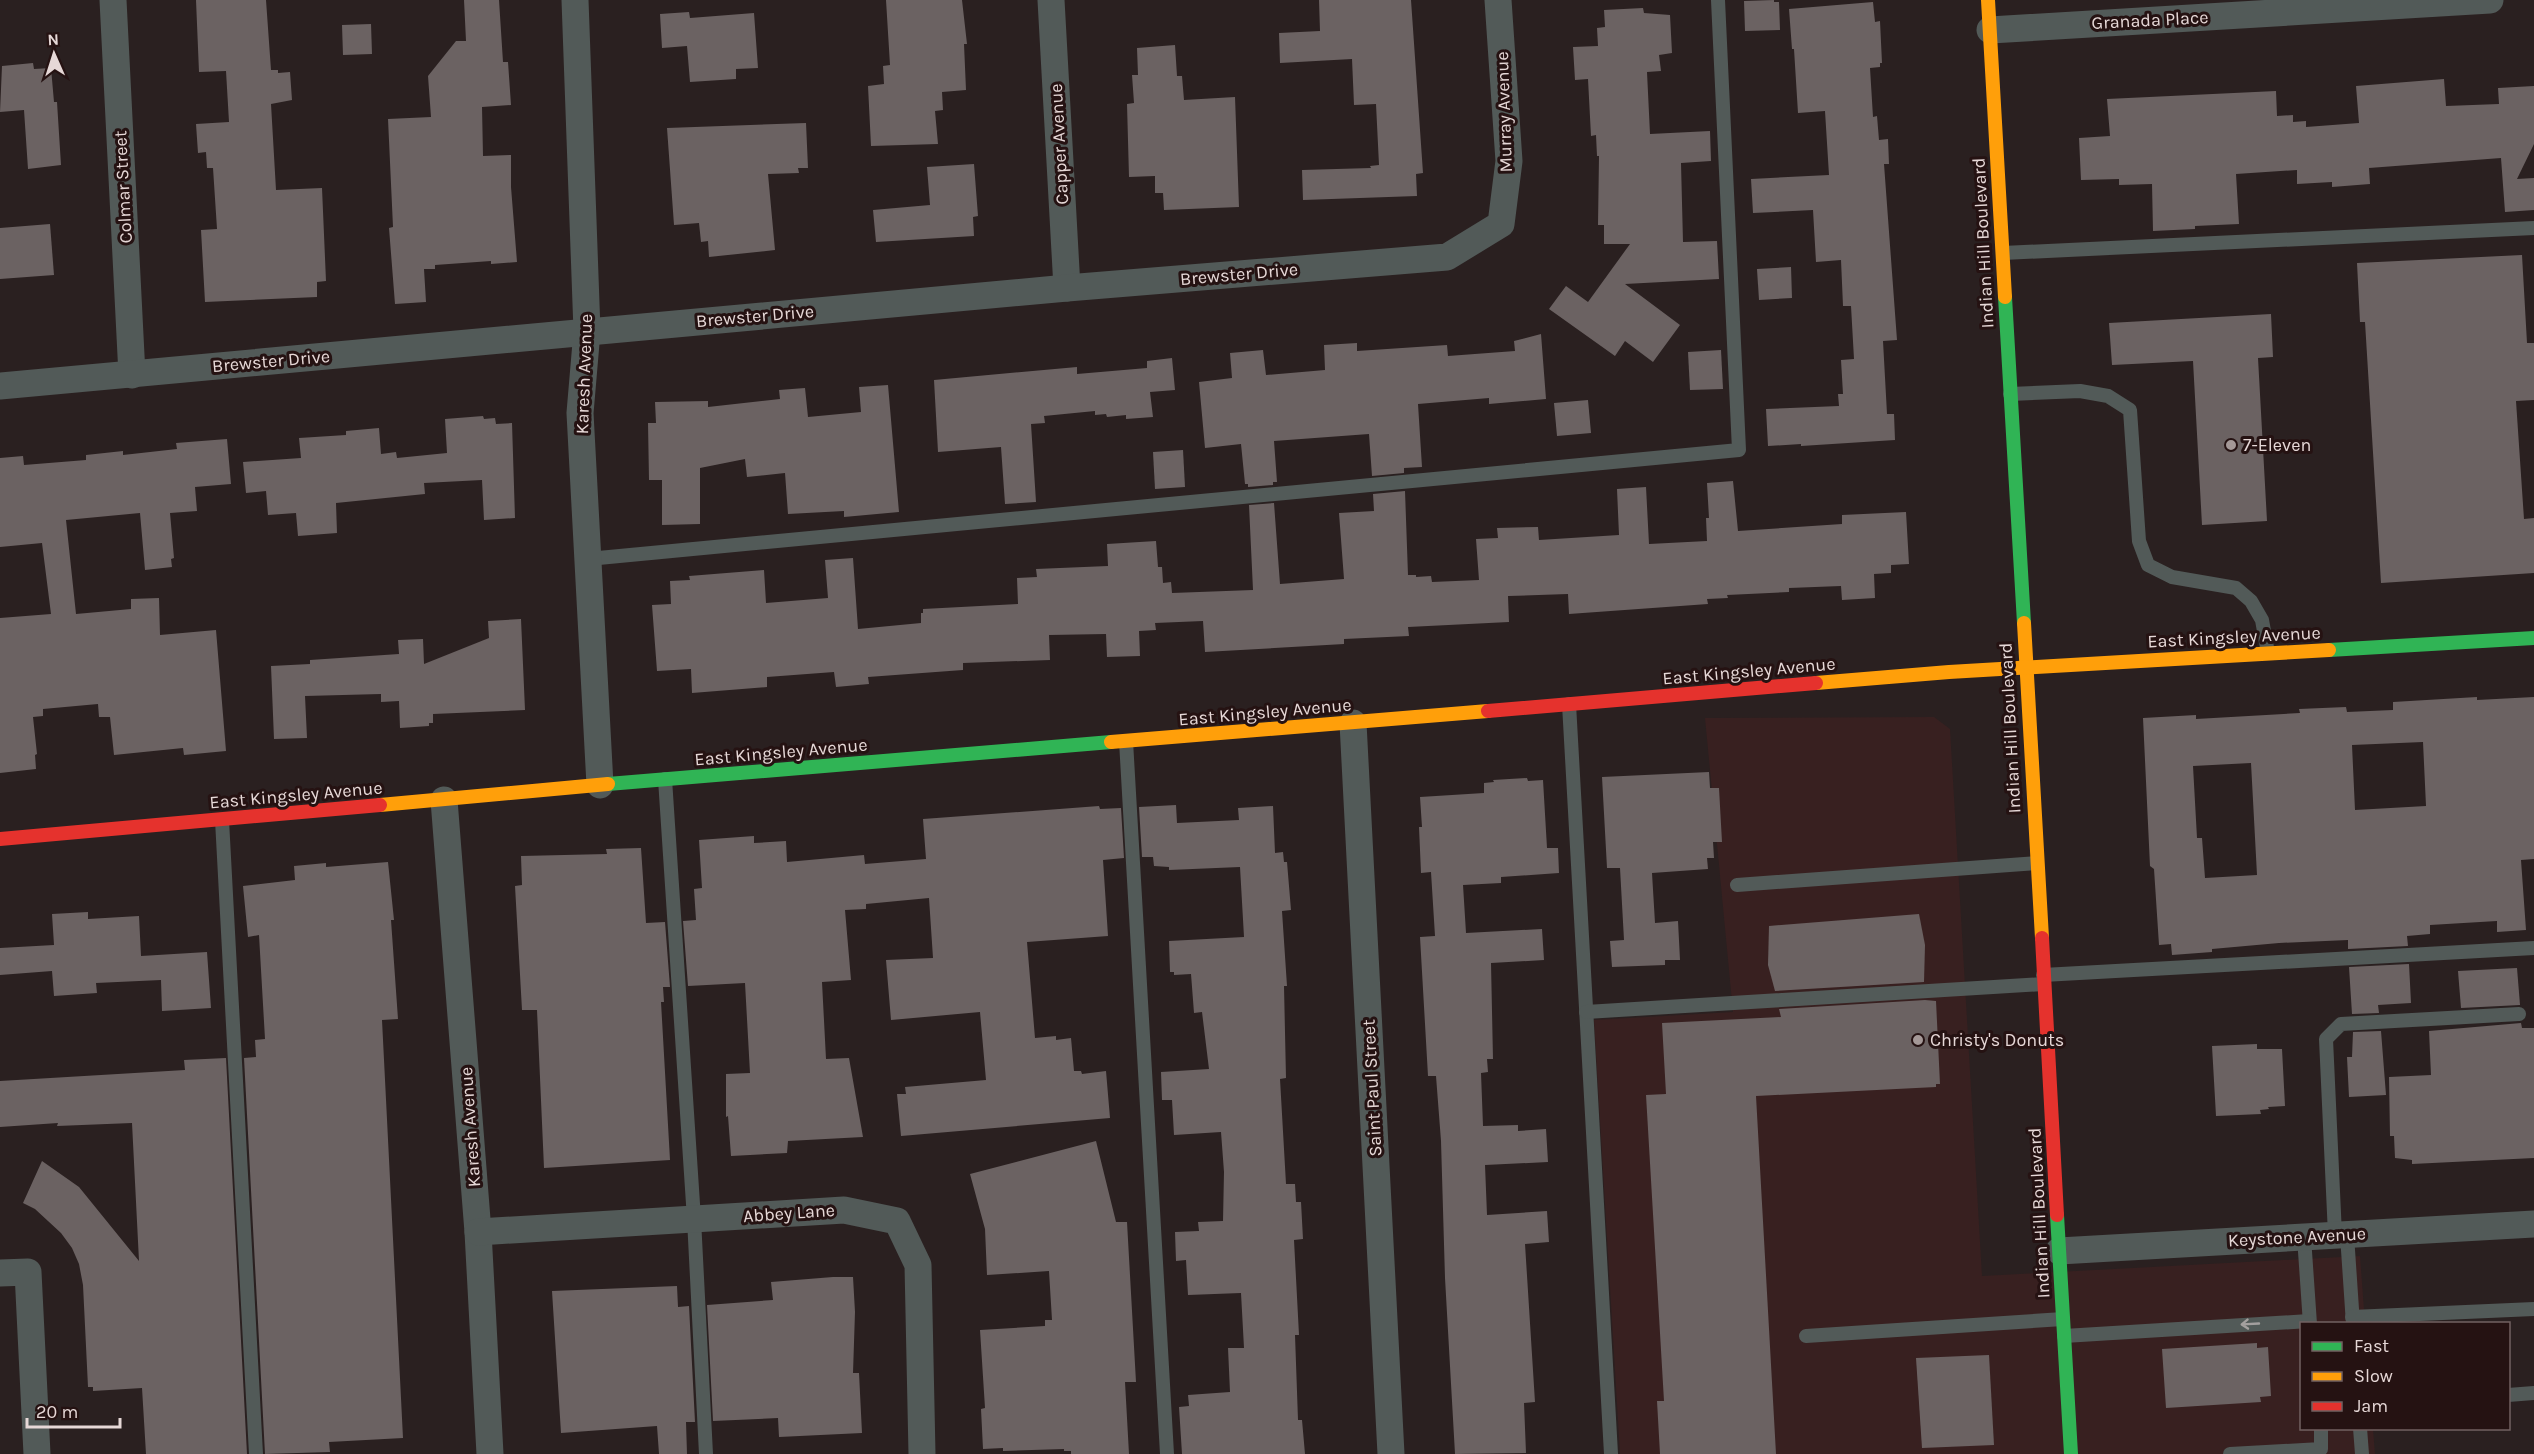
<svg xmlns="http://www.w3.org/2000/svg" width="2534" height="1454" font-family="Karla,sans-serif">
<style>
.built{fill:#382020}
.building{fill:#6b6262;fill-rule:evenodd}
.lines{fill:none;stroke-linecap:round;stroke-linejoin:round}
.lane{stroke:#525a58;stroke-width:14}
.street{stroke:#525a58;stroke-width:27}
.fast{stroke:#30b455;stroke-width:14}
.slow{stroke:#ff9f0a;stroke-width:14}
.jam{stroke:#e5322d;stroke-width:14}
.oneway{stroke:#a39f9e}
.poi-dot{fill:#a49897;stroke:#251212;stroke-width:2}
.labels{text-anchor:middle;stroke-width:6;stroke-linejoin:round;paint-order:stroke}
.street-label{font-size:18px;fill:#e6d8d7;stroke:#251212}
.poi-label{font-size:18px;fill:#e6d8d7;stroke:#251212;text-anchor:start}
</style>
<rect width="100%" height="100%" fill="#2a2020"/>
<path class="built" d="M1934 717 1950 729 1982 1276 2360 1256 2365 1323 2302 1324V1428L2373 1429 2375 1454H1620L1594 1020 1733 1012 1705 718Z"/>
<g class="building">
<path d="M196 0H266L271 70H278V73L290 72 292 100 271 104 276 190 322 188 326 281 317 282V297L205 302 201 230 217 229 213 168H207L206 152 198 153 196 124 229 122 226 71 199 72Z"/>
<path d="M464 0H499L503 62H508L511 105 482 107 483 156 511 155V187L517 262 491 264V261L435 265V269H424L426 302 395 304 389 228 393 227 388 119 431 117 428 76 456 41H466Z"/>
<path d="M886 0H962L967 44H964L966 90 942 92 943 110 935 111 938 144 871 146 868 86 884 84 883 66 890 65Z"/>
<path d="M1319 0H1411L1423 173 1416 174 1417 196 1303 200 1302 170 1371 168 1370 166 1379 165 1376 104 1354 105 1352 59 1280 63 1279 33 1320 31Z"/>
<path d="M1774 0V2H1779L1780 30 1745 31 1744 1Z"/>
<path d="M1873 2 1875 22 1880 21 1882 63H1880V67L1870 68 1873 117 1877 116 1879 140 1888 139 1889 164H1884L1897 340 1883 341 1887 414H1894L1895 440 1801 446V444L1768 446 1766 409 1839 406 1838 394H1843L1841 360 1854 359 1851 306H1843L1841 260 1816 262 1813 210 1753 213 1751 179 1829 175 1825 111 1798 113 1794 49H1792L1789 9Z"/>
<path d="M1643 8 1644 13 1670 15 1672 53 1659 55 1661 71 1647 72 1650 134 1710 131 1711 161 1681 163 1683 242 1717 241 1719 279 1625 284 1680 325 1653 362 1625 341 1615 356 1549 309 1566 286 1588 302 1630 244H1604V225H1598L1599 156H1597L1596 135 1591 136 1588 79 1575 80 1573 47 1598 46 1597 28 1605 27 1604 10Z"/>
<path d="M689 12 690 18 754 13 758 68 736 69V79L690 82 687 46 662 48 660 14Z"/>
<path d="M371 24 372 54 343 55 342 25Z"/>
<path d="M1175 45 1177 76H1182L1184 100 1235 97 1239 207 1164 210 1163 193H1155V176L1129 177 1127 104 1134 103 1132 75H1138L1137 48Z"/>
<path d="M33 63 34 69 51 68 54 102H57L61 165 28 169 24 110 0 112 2 66Z"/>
<path d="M2444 79 2446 106 2499 104 2498 88 2534 86V144L2517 179 2534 178V210L2505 212 2501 158 2369 168 2370 184 2332 187V182L2297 184V170L2236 174 2239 224 2195 226V229L2153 231 2152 184 2119 185V179L2081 180 2079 138 2110 136 2107 99 2276 91 2277 116 2293 115V122L2306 121V127L2359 123 2356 86Z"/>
<path d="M806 123 808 168H798L799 173 768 174 775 250 709 257 708 241 701 242 699 223 674 225 667 128Z"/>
<path d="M974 164 978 216 973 217 974 236 876 242 873 210 930 205 927 167Z"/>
<path d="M50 224 54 275 0 279V228Z"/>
<path d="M2522 255 2527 343H2534V400L2516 401 2524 519 2534 518V573L2381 583 2365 322H2360L2357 263Z"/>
<path d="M1791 267 1792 298 1759 300 1757 269Z"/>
<path d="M2271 314 2273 357 2258 358 2267 521 2202 525 2193 361 2112 365 2109 323Z"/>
<path d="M1541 334 1546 399 1489 404V398L1418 404 1422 467 1404 468V473L1372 476 1369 434 1274 441 1277 482H1273V485L1248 487V484H1245L1241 444 1205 448 1199 382 1232 378 1230 353 1263 350 1266 375 1325 370 1324 345 1357 343V351L1447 345 1448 356 1515 351 1514 341Z"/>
<path d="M1721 350 1723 389 1690 390 1688 352Z"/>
<path d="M1172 358 1175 390 1150 392 1153 417 1126 419V415L1107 417 1106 414 1095 415V411L1044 416 1045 423 1031 424 1036 502 1005 504 1001 447 938 452 934 380 1077 367V374L1147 368V361Z"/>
<path d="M888 385 899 512 844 517V511L788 514 785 473 747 477 745 459 700 468V524L662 525V480H649L648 423H656L655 402 708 401V407L780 399 779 390 805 388 808 417 861 412 859 387Z"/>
<path d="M1588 400 1591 433 1557 436 1554 403Z"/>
<path d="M483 416 484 419 495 418 496 424 512 423 515 518 484 520 482 480 424 483 425 494 336 503 337 533 298 536 296 513 268 515 266 491 246 493 243 462 301 458 299 438 346 435V431L379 428 381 454 396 452 397 458 447 453 445 419Z"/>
<path d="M227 439 231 484 195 487 197 511 170 513 174 558 171 559 172 567 145 570 140 513 66 520 76 614 131 609V599L159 598 160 635 216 630 226 751 184 755 183 748 114 755 110 717H99L98 704 43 709V716L33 717 37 754 35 755 36 769 0 773V618L51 614 42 543 0 547V458L23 456 24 465 86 460V455L123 451V455L177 449 176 443Z"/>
<path d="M1183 450 1185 487 1155 489 1153 452Z"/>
<path d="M1733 481 1738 531 1842 524V515L1906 512 1909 564 1891 565V573L1874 574 1875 598 1842 600 1841 586 1789 588V592L1727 595 1728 598 1707 599 1708 604 1569 614 1568 594 1508 596 1509 622 1408 627 1409 636 1344 639V644L1205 652 1203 621 1155 623 1156 630 1139 631 1140 656 1107 657 1106 634 1049 635 1050 660 963 663V670L868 677 869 684 836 687 834 672 767 677V687L692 693 691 669 657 671 652 605 671 604 670 581 690 580 689 576 764 570 766 603 828 598 825 560 853 558 858 629 921 623V613H923V609L1018 604 1017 578 1037 577 1036 569 1108 566 1107 544 1156 541 1158 567H1162L1163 583 1171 582 1172 593 1253 590 1249 505 1274 503 1280 584 1344 579 1339 513 1374 511 1373 494 1405 491 1408 575H1416V577L1431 576 1432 582 1479 580 1476 539 1498 538 1497 528 1538 527 1539 540 1619 535 1617 489 1646 487 1649 544 1707 541 1706 518H1709L1707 483Z"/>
<path d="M521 619 525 710 433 714V723H429V726L400 728 399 701 381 702V694L305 696 307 738 274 739 271 666 310 664V660L399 654 398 640 423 639 424 664 489 638 488 621Z"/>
<path d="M2477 697V700L2534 697V859L2521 860 2526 930 2497 932V921L2430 925V934L2407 936 2408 946 2348 949V940L2279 943 2212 949V952L2172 955 2171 944 2159 945 2154 869 2150 866 2143 718 2196 715V719L2300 713 2299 709 2346 707 2347 712 2393 710V702ZM2423 742 2426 806 2355 810 2352 745ZM2251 763 2257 875 2205 878 2202 838H2197L2193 766Z"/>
<path d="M1709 772 1710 788H1719L1722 842H1713L1714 858H1707L1708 869 1652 873 1655 923 1678 921 1680 960H1665V965L1612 967 1610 941 1624 940 1620 868H1607L1602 777Z"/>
<path d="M1527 778 1528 781 1543 780 1547 848H1558L1559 873 1501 877V883L1463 885 1466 933 1542 929 1544 960 1491 963 1493 1059H1487L1488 1072 1481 1073 1483 1126 1518 1125V1131L1546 1129 1548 1162 1485 1165 1487 1215 1547 1211 1549 1242 1525 1244 1535 1402 1524 1403 1526 1453 1455 1454 1445 1278 1441 1141 1436 1076H1428L1420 937 1435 936 1431 872 1421 873 1419 827H1422L1420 797 1484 793V783L1494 782 1493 780Z"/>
<path d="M1176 805 1177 823 1239 820 1238 808 1273 806 1275 853 1283 852 1284 862H1287L1291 910 1282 911 1287 986H1284L1286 1078 1280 1079 1286 1184H1295L1296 1202H1301L1303 1239 1294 1240 1299 1335H1295L1298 1420H1302L1305 1454H1182L1179 1407 1189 1406 1188 1395 1230 1392 1228 1348H1244L1241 1293 1188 1295 1186 1260 1176 1261 1175 1232 1199 1231 1198 1222 1223 1221 1224 1172 1221 1132 1174 1135 1172 1100H1162L1161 1072 1209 1069 1202 1012 1194 1013 1191 974 1174 975V972H1170L1169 941 1244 937 1240 867 1169 870V867L1154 866 1153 857H1142L1139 807Z"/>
<path d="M1099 806 1100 809 1121 808 1124 858 1103 860 1108 936 1027 942 1035 1038 1056 1036V1040L1071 1038 1074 1071H1081L1082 1074 1106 1071 1110 1118 901 1136 897 1094H906L905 1087 986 1080 980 1012 891 1020 886 960 933 958 929 898 866 904V909L845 910 851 980 822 982 826 1059 849 1058 863 1137 788 1141 787 1153 731 1156 728 1116 726 1117V1074L750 1073 745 983 688 986 683 921 696 920 694 889 702 888 699 840 754 836V843L786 841 787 862 864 855 865 864 926 859 923 819Z"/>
<path d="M641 848 646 923 665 922 670 987H663L664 1002H661L670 1160 544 1168 537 1010H522L515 886 522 885 521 856 607 854 606 849Z"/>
<path d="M388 862 394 920H391L398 1019 382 1020 403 1438 329 1442 330 1452 265 1454 244 1058 256 1057 255 1040 265 1039 259 935 248 937 243 886 295 880 294 866 326 863V867Z"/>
<path d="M88 912V919L139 916 141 956 207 952 211 1008 162 1011 161 980 96 983 97 993 54 996 52 971 0 975V948L54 945 52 914Z"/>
<path d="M1919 914 1925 945 1924 982 1775 991 1768 965 1769 926Z"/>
<path d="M2409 964 2411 1003 2378 1005 2379 1013 2352 1014 2349 967Z"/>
<path d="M2517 968 2520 1005 2461 1008 2458 971Z"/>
<path d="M1925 1000 1936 1001 1940 1084H1936V1087L1756 1096 1776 1454H1660L1657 1401H1664L1646 1095 1666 1094 1662 1023 1781 1017 1779 1009Z"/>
<path d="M2521 1023 2522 1028H2534V1158L2412 1164V1160L2395 1158 2394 1136H2390L2389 1077 2431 1075 2429 1031Z"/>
<path d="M2381 1031 2386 1095 2349 1097 2347 1057H2352L2353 1032Z"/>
<path d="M2257 1044V1049H2282L2285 1106 2268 1107 2269 1109 2260 1110 2261 1114 2216 1116 2212 1046Z"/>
<path d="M226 1058 247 1454H146L142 1388 93 1391V1387H88L83 1285 79 1264 72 1248 61 1233 35 1209 23 1203 42 1161 79 1187 139 1261 132 1123 57 1126 58 1123 0 1127V1081L185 1070 184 1060Z"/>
<path d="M1096 1141 1116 1222H1127L1136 1382H1125L1129 1454H1071V1451H1064V1449L1003 1451V1448L983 1449 981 1409 985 1408 980 1330 1045 1326V1320H1052L1049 1271 987 1275 985 1229 970 1174Z"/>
<path d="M833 1277H853L855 1312 853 1373H859L862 1433 779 1437 778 1418 713 1421 707 1305 773 1300 771 1282Z"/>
<path d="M677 1286 678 1307 689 1306 695 1422H686L687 1454H659L657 1426 561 1433 552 1291Z"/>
<path d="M2257 1343V1348L2268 1347 2271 1396 2260 1397 2261 1402 2166 1408 2162 1349Z"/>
<path d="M1989 1355 1994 1445 1922 1448 1916 1358Z"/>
</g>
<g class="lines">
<g class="lane">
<path d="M2003 253 2534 228"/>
<path d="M2010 394 2080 391 2108 396 2130 410 2139 541 2148 565 2172 577 2236 588 2251 601 2262 620 2268 653"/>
<path d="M588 559 1739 450 1718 0"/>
<path d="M1569 704 1611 1454"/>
<path d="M1126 741 1167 1454"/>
<path d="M665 779 694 1219 706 1454"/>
<path d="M222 820 256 1454"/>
<path d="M1737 885 2037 863"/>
<path d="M2043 975 2534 948"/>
<path d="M1586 1012 2043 984"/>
<path d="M2335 1235 2326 1039 2341 1024 2519 1014"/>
<path d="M2347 1235 2353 1324"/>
<path d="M2304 1237 2310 1324"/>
<path d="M2352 1317 2534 1309"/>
<path d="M1806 1336 2063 1319"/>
<path d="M2064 1336 2309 1321"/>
<path d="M2508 1395 2534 1393"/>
<path d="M2360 1428 2362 1454"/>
<path d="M2230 1454 2321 1449V1428"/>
</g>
<g class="street">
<path d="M113 0 132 375"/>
<path d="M575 0 587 331 580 413 600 785"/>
<path d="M1051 0 1067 288"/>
<path d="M1990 30 2490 0"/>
<path d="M0 386 1067 288 1447 257 1501 224 1509 161 1498 0"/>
<path d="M1353 723 1391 1454"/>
<path d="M444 800 478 1232 490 1454"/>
<path d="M478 1232 844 1210 897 1221 918 1265 922 1454"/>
<path d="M2059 1251 2534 1224"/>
<path d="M0 1273 28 1272 37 1454"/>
</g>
<g class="fast">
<path d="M2005 297 2024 623"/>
<path d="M2329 650 2534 638"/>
<path d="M608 784 1111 742"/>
<path d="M2057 1215 2071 1454"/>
</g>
<g class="slow">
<path d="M1988 0 2005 297"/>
<path d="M2024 623 2042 938"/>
<path d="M1816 683 1949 672 2329 650"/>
<path d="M1111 742 1488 711"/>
<path d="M380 805 608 784"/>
</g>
<g class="jam">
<path d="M1488 711 1816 683"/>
<path d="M0 839 380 805"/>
<path d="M2042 938 2057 1215"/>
</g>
</g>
<defs><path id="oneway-shaft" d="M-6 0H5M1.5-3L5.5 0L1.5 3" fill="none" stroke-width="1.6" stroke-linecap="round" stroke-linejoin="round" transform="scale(1.5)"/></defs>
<use class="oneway" href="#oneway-shaft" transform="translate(2250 1324) rotate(177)"/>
<g class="poi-dot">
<circle cx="2231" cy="445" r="6"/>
<circle cx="1918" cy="1040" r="6"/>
</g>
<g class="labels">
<g class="street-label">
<text transform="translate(2150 20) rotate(-3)" y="6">Granada Place</text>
<text transform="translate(1504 112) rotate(-92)" y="6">Murray Avenue</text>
<text transform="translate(1059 144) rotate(-93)" y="6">Capper Avenue</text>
<text transform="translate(123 187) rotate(-93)" y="6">Colmar Street</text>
<text transform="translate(1983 243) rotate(-93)" y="6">Indian Hill Boulevard</text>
<text transform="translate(1239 274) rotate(-5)" y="6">Brewster Drive</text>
<text transform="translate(755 316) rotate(-5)" y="6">Brewster Drive</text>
<text transform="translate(271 361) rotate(-5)" y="6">Brewster Drive</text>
<text transform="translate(584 374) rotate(-88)" y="6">Karesh Avenue</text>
<text transform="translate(2234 637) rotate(-3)" y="6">East Kingsley Avenue</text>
<text transform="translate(1749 671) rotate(-5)" y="6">East Kingsley Avenue</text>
<text transform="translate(1265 712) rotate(-5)" y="6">East Kingsley Avenue</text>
<text transform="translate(2010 728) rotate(-93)" y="6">Indian Hill Boulevard</text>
<text transform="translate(781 752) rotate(-5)" y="6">East Kingsley Avenue</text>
<text transform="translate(296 795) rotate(-5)" y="6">East Kingsley Avenue</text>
<text transform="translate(1372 1088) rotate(-93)" y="6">Saint Paul Street</text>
<text transform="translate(470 1127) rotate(-94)" y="6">Karesh Avenue</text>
<text transform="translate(789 1213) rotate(-4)" y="6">Abbey Lane</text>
<text transform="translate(2039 1213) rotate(-93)" y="6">Indian Hill Boulevard</text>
<text transform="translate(2297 1237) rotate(-3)" y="6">Keystone Avenue</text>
</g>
<g class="poi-label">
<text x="2243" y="451">7-Eleven</text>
<text x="1930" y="1046">Christy's Donuts</text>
</g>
</g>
<rect x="2300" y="1322" width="210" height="108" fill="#251212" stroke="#726161" stroke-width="1.5"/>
<rect x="2312" y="1342" width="30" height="9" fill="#30b455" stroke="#726161" stroke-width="1.5"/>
<text x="2354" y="1352" font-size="18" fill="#e6d8d7">Fast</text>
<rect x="2312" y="1372" width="30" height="9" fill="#ff9f0a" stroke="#726161" stroke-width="1.5"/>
<text x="2354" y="1382" font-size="18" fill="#e6d8d7">Slow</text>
<rect x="2312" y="1402" width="30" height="9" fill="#e5322d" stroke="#726161" stroke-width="1.5"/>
<text x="2354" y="1412" font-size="18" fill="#e6d8d7">Jam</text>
<g transform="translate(54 54) rotate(357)" stroke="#251212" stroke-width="4.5" paint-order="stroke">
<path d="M0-4.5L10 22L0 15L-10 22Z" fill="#e6d8d7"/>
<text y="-9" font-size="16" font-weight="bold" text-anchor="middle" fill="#e6d8d7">N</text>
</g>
<path d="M27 1418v9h93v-9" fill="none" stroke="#e6d8d7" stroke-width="3"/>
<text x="36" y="1418" font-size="18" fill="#e6d8d7" stroke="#251212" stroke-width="4.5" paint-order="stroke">20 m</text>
</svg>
